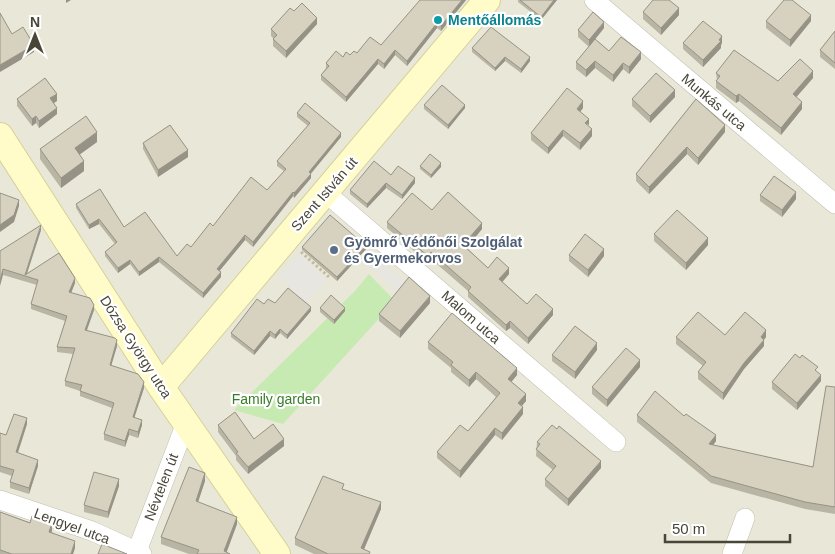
<svg xmlns="http://www.w3.org/2000/svg" width="835" height="554" font-family="Helvetica,sans-serif">
<style>
.residential{fill:#e9e7d8}
.green{fill:#c7eab2}
.parking{fill:#e7e6e1}
.lines{fill:none;stroke-linecap:round;stroke-linejoin:round}
.street-casing{stroke:#c1beac;stroke-width:20}
.secondary-casing{stroke:#d6d199;stroke-width:28}
.path{stroke:#c3bd9d;stroke-width:3;stroke-dasharray:2.5 2.5;stroke-linecap:butt}
.street{stroke:#fff;stroke-width:19}
.secondary{stroke:#fffcca;stroke-width:26}
.wall{fill:#b9b5a4}
.shaded-wall{fill:#969386}
.building{fill:#d7d2bf;stroke:#969386}
.culture-dot{fill:#0f9aa8;stroke:#fff;stroke-width:2}
.service-dot{fill:#5c6f8a;stroke:#fff;stroke-width:2}
.labels{text-anchor:middle;stroke-width:4.5;stroke-linejoin:round;paint-order:stroke}
.culture-label{font-size:14px;font-weight:bold;fill:#0d838f;stroke:#fff;text-anchor:start}
.street-label{font-size:14px;fill:#494638;stroke:#fff}
.service-label{font-size:14px;font-weight:bold;fill:#4e5e75;stroke:#fff;text-anchor:start}
.park-label{font-size:14px;fill:#397d29;stroke:#fff}
</style>
<rect width="100%" height="100%" fill="#f5f4ea"/>
<rect class="residential" x="0" y="0" width="835" height="554"/>
<path class="green" d="M369 274 395 301 283 424 234 410 355 291Z"/>
<g class="parking">
<path d="M369 251 405 282 398 290 361 260Z"/>
<path d="M300 253 327 279 306 302 278 276Z"/>
</g>
<g class="lines">
<g class="street-casing">
<g id="street">
<path d="M594 0 835 204"/>
<path d="M326 193 616 442"/>
<path d="M0 500 92 531 142 554"/>
<path d="M137 551 186 423"/>
<path d="M732 554 745 518"/>
</g>
</g>
<g class="secondary-casing">
<g id="secondary">
<path d="M0 136 161 387 277 554"/>
<path d="M161 387 487 0"/>
</g>
</g>
<path class="path" d="M301 252 329 277 330 275"/>
<use href="#street" class="street"/>
<use href="#secondary" class="secondary"/>
</g>
<g class="wall">
<path d="M466 0 441 31 437 28 407 66 395 55 384 69 378 64 346 102 321 80V75L326 68V63L343 57 357 53 381 45Z"/>
<path d="M518 0H557L541 20 518 2Z"/>
<path d="M294 11 317 24 286 58 273 46V38L271 36V29Z"/>
<path d="M643 12 679 15 661 35 643 19Z"/>
<path d="M766 21H811L790 47 766 28Z"/>
<path d="M604 28 595 39 609 51 641 59 629 74 623 69 613 82 595 68 586 77 576 69V62L589 47 578 37V30Z"/>
<path d="M835 31V69L820 57V50Z"/>
<path d="M683 43H722L721 45V48L703 67 683 49Z"/>
<path d="M472 48 530 61 521 73 505 61 495 71 472 52Z"/>
<path d="M716 73 778 81 813 78 796 97 802 109 781 135 739 101 736 103 716 88V81L717 80Z"/>
<path d="M675 97 650 123 632 106V99Z"/>
<path d="M17 99 57 101 54 103 57 114 39 128 36 123 32 126 17 106Z"/>
<path d="M696 99 725 132 698 165 687 154 649 194 636 181V174Z"/>
<path d="M424 105 465 108 448 129 424 109Z"/>
<path d="M583 108 580 112 588 126 592 136 580 150 563 136 548 154 531 140V133Z"/>
<path d="M297 113 341 137 311 173V178L294 198 293 196 253 247 245 240 219 271 221 277 203 298 159 262 139 276 130 264 118 273 105 256V252L115 244 99 224 89 229 76 208V204L124 227 177 256 191 247 213 226 267 190 284 171 277 166V161L308 126 297 117Z"/>
<path d="M97 142 80 154 84 171 61 188 40 159V149Z"/>
<path d="M143 143 188 157 158 177 143 149Z"/>
<path d="M420 166 441 167 431 178 420 169Z"/>
<path d="M391 175 415 183 402 199 386 188 367 208 350 194V190Z"/>
<path d="M760 195 796 199 782 217 760 201Z"/>
<path d="M432 210 482 229 467 248 488 268 509 274 502 282 527 304 553 315 528 344 510 328 506 331 468 297V291L431 259 428 263 387 228V222Z"/>
<path d="M41 230 27 274 75 283 71 293 94 310 87 330 117 346 111 365 144 388 134 417 142 425 138 438 129 435 125 447 104 440V434L112 408 80 396V391L65 386V381L73 354 57 352V347L65 321 31 309V304L37 285 3 275 0 251Z"/>
<path d="M654 234 708 245 686 270 654 241Z"/>
<path d="M302 247 366 249 337 281 302 250Z"/>
<path d="M569 255 604 256 588 277 569 261Z"/>
<path d="M275 303 311 311 287 339 280 333 275 339 270 336 254 355 231 337V333L264 304Z"/>
<path d="M430 303 400 338 379 321V314Z"/>
<path d="M320 308 345 311 334 324 320 312Z"/>
<path d="M725 335 766 337 764 340V346L744 369 723 400 698 379V372L703 366 676 344V337Z"/>
<path d="M428 342 517 375 511 382 526 401 522 406 523 414 502 440 495 435 460 478 437 458V452L468 431 496 397 476 379 469 387 451 372V368L428 349Z"/>
<path d="M597 350 575 379 552 361V355Z"/>
<path d="M640 367 607 407 592 394V387Z"/>
<path d="M818 372 821 381 797 410 772 389V382Z"/>
<path d="M835 387V514L805 509 711 483 637 422V415L716 441 713 445 813 467Z"/>
<path d="M27 424 17 453 38 466 29 494 10 488V482L12 476 0 472V433L6 435Z"/>
<path d="M218 425 254 439 284 446 248 474 236 460V456L218 432Z"/>
<path d="M537 442 601 468 568 506 545 486V479L553 470 536 456Z"/>
<path d="M205 481 198 502 237 524 226 552 230 554H189L161 544V537Z"/>
<path d="M119 486 108 518 84 512V505Z"/>
<path d="M344 490 381 509 364 549 370 554H314L295 545V538Z"/>
<path d="M0 512 52 530V532L75 548 73 554H0Z"/>
</g>
<g class="shaded-wall">
<path d="M66 0H71L66 3Z"/>
<path d="M462 0H466L441 31V26Z"/>
<path d="M554 0H557L541 20V17Z"/>
<path d="M679 8V15L661 35V28Z"/>
<path d="M811 15V21L790 47V40Z"/>
<path d="M317 18V24L286 58V51Z"/>
<path d="M604 22V28L589 47V40Z"/>
<path d="M437 23V28L407 66V61Z"/>
<path d="M722 36V43L721 45V48L703 67V60Z"/>
<path d="M34 45V52L0 72V65Z"/>
<path d="M395 50V55L384 69V64Z"/>
<path d="M641 52V59L629 74V67Z"/>
<path d="M505 57V61L495 71V68Z"/>
<path d="M530 57V61L521 73V69Z"/>
<path d="M378 59V64L346 102V97Z"/>
<path d="M595 61V68L586 77V70Z"/>
<path d="M623 63V69L613 82V75Z"/>
<path d="M813 71V78L793 101V94Z"/>
<path d="M675 90V97L650 123V116Z"/>
<path d="M57 94V101L50 105V98Z"/>
<path d="M739 94V101L736 103V96Z"/>
<path d="M583 101V108L577 116V109Z"/>
<path d="M802 102V109L781 135V128Z"/>
<path d="M465 105V108L448 129V125Z"/>
<path d="M57 108V114L39 128V121Z"/>
<path d="M36 116V123L32 126V119Z"/>
<path d="M589 119V125L585 123Z"/>
<path d="M725 125V132L698 165V158Z"/>
<path d="M592 129V136L580 150V143Z"/>
<path d="M563 130V136L548 154V148Z"/>
<path d="M97 132V142L75 158V148Z"/>
<path d="M341 133V137L309 176V172Z"/>
<path d="M687 147V154L649 194V187Z"/>
<path d="M188 150V157L158 177V170Z"/>
<path d="M84 161V171L61 188V178Z"/>
<path d="M441 163V167L431 178V175Z"/>
<path d="M311 174V178L294 198V193Z"/>
<path d="M415 178V183L402 199V195Z"/>
<path d="M386 183V188L367 208V204Z"/>
<path d="M293 192V196L253 247V242Z"/>
<path d="M796 192V199L782 217V210Z"/>
<path d="M19 200V206L14 222 0 232V225Z"/>
<path d="M99 219V224L89 229V225Z"/>
<path d="M482 223V229L463 252V245Z"/>
<path d="M41 225V230L26 276H25Z"/>
<path d="M245 235V240L217 274V269Z"/>
<path d="M708 238V245L686 270V263Z"/>
<path d="M366 246V249L337 281V277Z"/>
<path d="M604 249V256L588 277V270Z"/>
<path d="M431 252V259L428 263V256Z"/>
<path d="M159 257V262L139 276V272Z"/>
<path d="M130 260V264L118 273V268Z"/>
<path d="M509 268V274L499 286V279Z"/>
<path d="M3 269V275L0 286V281Z"/>
<path d="M221 272V277L203 298V293Z"/>
<path d="M75 278V283L69 298V292Z"/>
<path d="M430 296V303L400 338V331Z"/>
<path d="M94 305V310L85 335V330Z"/>
<path d="M311 307V311L287 339V335Z"/>
<path d="M345 308V311L334 324V320Z"/>
<path d="M553 309V315L528 344V338Z"/>
<path d="M510 321V328L506 331V325Z"/>
<path d="M280 329V333L275 339V335Z"/>
<path d="M766 330V337L763 341 764 340V346L744 369 723 400V393L761 337Z"/>
<path d="M270 331V336L254 355V351Z"/>
<path d="M117 340V346L110 370V365Z"/>
<path d="M597 343V350L575 379V372Z"/>
<path d="M640 360V367L607 407V400Z"/>
<path d="M517 368V375L508 386V379Z"/>
<path d="M476 372V379L469 387V380Z"/>
<path d="M821 375V381L797 410V403Z"/>
<path d="M144 382V388L133 422V417Z"/>
<path d="M526 394V401L518 410V403Z"/>
<path d="M523 407V414L502 440V433Z"/>
<path d="M27 418V424L16 459V452Z"/>
<path d="M142 420V425L138 438V432Z"/>
<path d="M495 428V435L460 478V471Z"/>
<path d="M129 429V435L125 447V441Z"/>
<path d="M716 435V441L709 451V444Z"/>
<path d="M284 439V446L248 474V467Z"/>
<path d="M38 460V466L29 494V488Z"/>
<path d="M601 461V468L568 506V499Z"/>
<path d="M205 473V481L196 508V501Z"/>
<path d="M119 479V486L108 518V512Z"/>
<path d="M381 502V509L362 554 361 548Z"/>
<path d="M237 517V524L226 554 224 551Z"/>
<path d="M52 523V530L49 538V532Z"/>
<path d="M75 541V548L73 554H71Z"/>
</g>
<g class="building">
<path d="M420 0H462L441 26 437 23 407 61 395 50 384 64 378 59 346 97 321 75 329 66 326 63 336 51 343 57 346 52 350 55 354 51 357 53 370 37 381 45Z"/>
<path d="M520 0H554L541 17Z"/>
<path d="M653 0H669L679 8 661 28 643 12Z"/>
<path d="M784 0H792L811 15 790 40 766 21Z"/>
<path d="M302 3 317 18 286 51 273 39 277 35 271 29 290 8 294 11Z"/>
<path d="M593 12 604 22 589 40 578 30Z"/>
<path d="M0 13 12 34 23 27 34 45 0 65Z"/>
<path d="M703 21 722 36 719 40 721 41 703 60 683 43Z"/>
<path d="M491 27 530 57 521 69 505 57 495 68 472 48Z"/>
<path d="M835 31V63L820 50Z"/>
<path d="M621 37 641 52 629 67 623 63 613 75 595 61 586 70 576 62 595 39 609 51Z"/>
<path d="M734 50 778 81 800 59 813 71 793 94 802 102 781 128 739 94 736 96 716 81 720 76 716 73Z"/>
<path d="M656 73 675 90 650 116 632 99Z"/>
<path d="M45 78 57 94 50 98 57 108 39 121 36 116 32 119 17 99Z"/>
<path d="M442 85 465 105 448 125 424 105Z"/>
<path d="M567 88 583 101 577 109 589 119 585 123 592 129 580 143 563 130 548 148 531 133Z"/>
<path d="M696 99 725 125 698 158 687 147 649 187 636 174Z"/>
<path d="M305 103 341 133 309 172 311 174 294 193 293 192 253 242 245 235 217 269 221 272 203 293 159 257 139 272 130 260 118 268 105 252 117 242 99 219 89 225 76 204 100 189 124 227 145 212 177 256 187 244 191 247 210 223 213 226 251 177 267 190 286 169 277 161 310 123 297 113Z"/>
<path d="M86 116 97 132 75 148 84 161 61 178 40 149Z"/>
<path d="M170 125 188 150 158 170 143 143Z"/>
<path d="M430 154 441 163 431 175 420 166Z"/>
<path d="M374 161 391 175 398 166 415 178 402 195 386 183 367 204 350 190Z"/>
<path d="M774 176 796 192 782 210 760 195Z"/>
<path d="M448 192 482 223 463 245 488 268 497 257 509 268 499 279 527 304 536 294 553 309 528 338 510 321 506 325 468 291 471 287 431 252 428 256 387 222 412 193 432 210Z"/>
<path d="M0 193 19 200 14 215 0 225Z"/>
<path d="M677 210 708 238 686 263 654 234Z"/>
<path d="M330 215 366 246 337 277 302 247Z"/>
<path d="M41 225 25 275 59 253 75 278 69 292 90 298 94 305 85 330 115 338 117 340 110 365 138 374 144 382 133 417 142 420 138 432 129 429 125 441 104 434 114 403 80 391 82 385 65 381 75 348 57 347 67 316 31 304 38 280 3 269 0 281V251Z"/>
<path d="M585 234 604 249 588 270 569 255Z"/>
<path d="M409 277 430 296 400 331 379 314Z"/>
<path d="M288 288 311 307 287 335 280 329 275 335 270 331 254 351 231 333 257 299 264 304 268 299 275 303Z"/>
<path d="M331 295 345 308 334 320 320 308Z"/>
<path d="M698 312 725 335 745 312 766 330 761 337 764 340 744 363 723 393 698 372 706 362 676 337Z"/>
<path d="M452 313 517 368 508 379 526 394 518 403 523 407 502 433 495 428 460 471 437 452 460 425 468 431 500 393 476 372 469 380 451 365 453 362 428 342Z"/>
<path d="M575 326 597 343 575 372 552 355Z"/>
<path d="M626 348 640 360 607 400 592 387Z"/>
<path d="M795 354 800 358 802 355 818 367 815 370 821 375 797 403 772 382Z"/>
<path d="M826 386 835 387V507L805 502 711 476 637 415 655 391 684 416 686 414 716 435 709 444 813 467Z"/>
<path d="M235 412 254 439 273 424 284 439 248 467 236 453 238 452 218 425Z"/>
<path d="M14 414 27 418 16 452 38 460 29 488 10 482 14 470 0 466V433L6 435Z"/>
<path d="M552 425 557 429 559 426 601 461 568 499 545 479 556 466 536 449 540 444 537 442Z"/>
<path d="M189 467 205 473 196 501 237 517 224 551 230 554H197L199 550 161 537Z"/>
<path d="M94 472 119 479 108 512 84 505Z"/>
<path d="M323 476 344 484 342 489 381 502 361 548 370 552 369 554H328L295 538Z"/>
<path d="M0 512 30 523 32 516 52 523 49 532 75 541 71 554H12L0 550Z"/>
<path d="M102 544 127 554H98Z"/>
</g>
<circle class="culture-dot" cx="438" cy="20" r="5"/>
<circle class="service-dot" cx="334" cy="250" r="5"/>
<g class="labels">
<g class="culture-label">
<text x="448" y="25">Mentőállomás</text>
</g>
<g class="street-label">
<text transform="translate(714 102) rotate(40)" y="5">Munkás utca</text>
<text transform="translate(324 194) rotate(-49)" y="5">Szent István út</text>
<text transform="translate(471 317) rotate(41)" y="5">Malom utca</text>
<text transform="translate(136 347) rotate(57)" y="5">Dózsa György utca</text>
<text transform="translate(161 487) rotate(-69)" y="5">Névtelen út</text>
<text transform="translate(72 526) rotate(20)" y="5">Lengyel utca</text>
</g>
<g class="service-label">
<text x="344" y="247">Gyömrő Védőnői Szolgálat<tspan x="344" dy="16">és Gyermekorvos</tspan></text>
</g>
<g class="park-label">
<text x="276" y="404">Family garden</text>
</g>
</g>
<g transform="translate(35 35)" stroke="#ffffff" stroke-width="4" paint-order="stroke">
<path d="M0-4L9 19L0 12L-9 19Z" fill="#494638"/>
<text y="-8" font-size="14" font-weight="bold" text-anchor="middle" fill="#494638">N</text>
</g>
<path d="M665 534v8h125v-8" fill="none" stroke="#494638" stroke-width="2.5"/>
<text x="672" y="534" font-size="15" fill="#494638" stroke="#ffffff" stroke-width="4" paint-order="stroke">50 m</text>
</svg>
